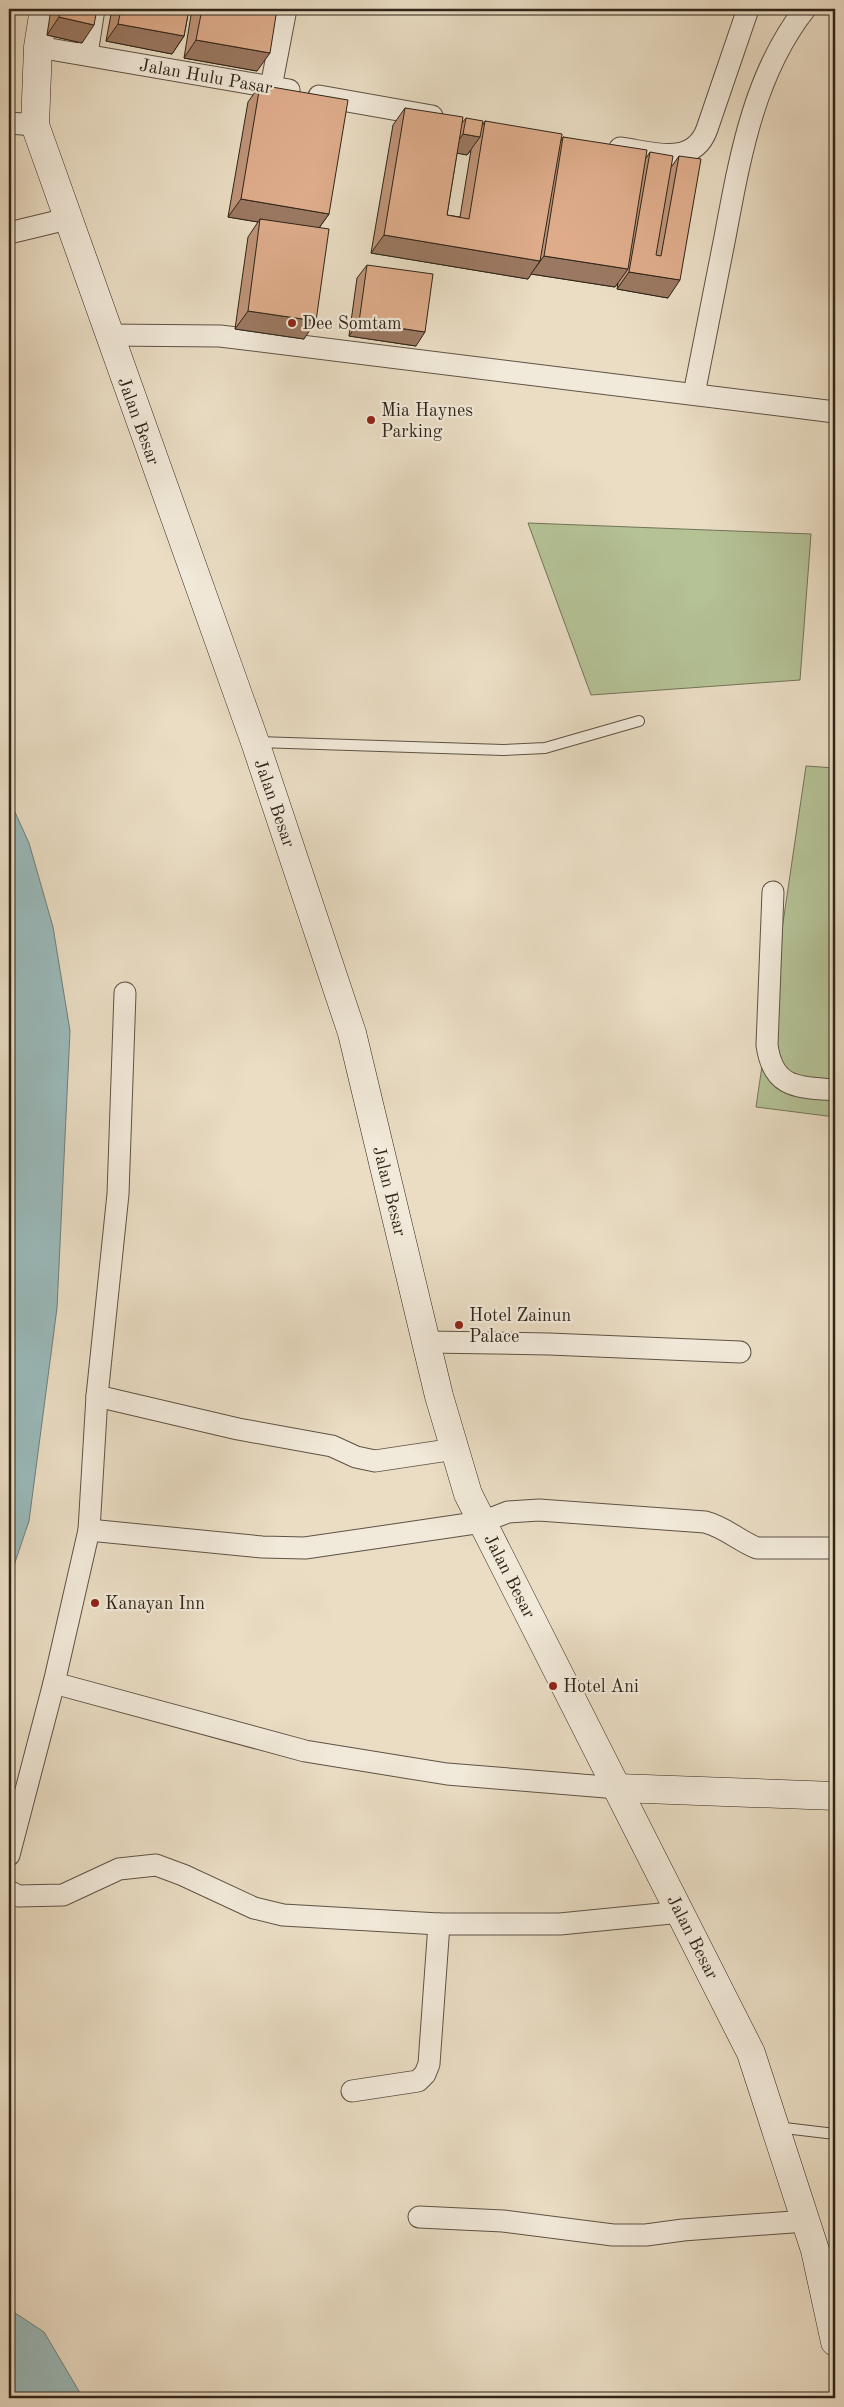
<svg xmlns="http://www.w3.org/2000/svg" width="844" height="2407" font-family="'Old Standard TT',serif">
<style>
.green{fill:#b4c296;stroke:#727458}
.water{fill:#9ababb;stroke:#6f7e7a}
.lines{fill:none;stroke-linecap:round;stroke-linejoin:round}
.lane-casing{stroke:#5e5344;stroke-width:12}
.street-casing{stroke:#5e5344;stroke-width:23}
.secondary-casing{stroke:#2f2519;stroke-width:29}
.lane{stroke:#f1e9d9;stroke-width:10}
.street{stroke:#f1e9d9;stroke-width:21}
.secondary{stroke:#f1e9d9;stroke-width:28}
.wall{fill:#bf9478;stroke:#2f2519;fill-rule:evenodd}
.shaded-wall{fill:#9b7861;stroke:#2f2519}
.building{fill:#deac8b;stroke:#2f2519}
.poi-dot{fill:#8f2418;stroke:#f1e9d9;stroke-width:2}
.labels{text-anchor:middle;stroke-width:4.5;stroke-linejoin:round;paint-order:stroke}
.street-label{font-size:18px;fill:#2f2519;stroke:#f1e9d9}
.poi-label{font-size:18px;fill:#2f2519;stroke:#f1e9d9;text-anchor:start}
</style>
<rect width="100%" height="100%" fill="#eaddc4"/>
<filter id="stains"><feTurbulence type="fractalNoise" baseFrequency=".004" numOctaves="4"/><feColorMatrix values="0 0 0 0 .2 0 0 0 0 .09 0 0 0 0 .02 0 0 0 .5 -.17"/></filter>
<radialGradient id="worn" r=".72"><stop offset=".6" stop-color="#630" stop-opacity="0"/><stop offset="1" stop-color="#630" stop-opacity=".3"/></radialGradient>
<g class="green">
<path d="M528 523 811 534 800 680 591 695Z"/>
<path d="M806 766 835 768V1117L756 1107Z"/>
</g>
<g class="water">
<path d="M9 799 29 843 53 927 70 1031 57 1308 29 1521 9 1580Z"/>
<path d="M9 2309 44 2332 83 2398H9Z"/>
</g>
<g class="lines">
<g class="lane-casing">
<g id="lane">
<path d="M258 742 503 750 545 748 639 721"/>
<path d="M776 2127 835 2134"/>
</g>
</g>
<g class="street-casing">
<g id="street">
<path d="M38 47 289 90"/>
<path d="M87 54 94 9"/>
<path d="M271 87 286 9"/>
<path d="M319 96 432 116"/>
<path d="M9 123 35 125"/>
<path d="M620 148C651 152 693 168 707 129L748 9"/>
<path d="M9 233 67 219"/>
<path d="M108 335 220 336 835 412"/>
<path d="M694 394C704 342 715 289 725 237 740 157 754 74 805 9"/>
<path d="M773 892 767 1045C773 1089 798 1087 835 1090"/>
<path d="M427 1342 549 1344 740 1352"/>
<path d="M97 1396 238 1429 332 1446 356 1457 375 1461 455 1449"/>
<path d="M89 1530 262 1547 305 1548 482 1522 508 1512 539 1510 705 1522C725 1527 739 1541 757 1548H835"/>
<path d="M54 1683 305 1751 447 1774 618 1788"/>
<path d="M9 1855 54 1683 89 1530 97 1396 118 1194 125 993"/>
<path d="M9 1891 18 1896 63 1895 119 1869 156 1865 183 1875 254 1908 283 1915 439 1924H560L681 1912"/>
<path d="M352 2091 418 2081 425 2074 429 2064 439 1924"/>
<path d="M419 2217 503 2221 613 2235H646L683 2230 806 2221"/>
</g>
</g>
<g class="secondary-casing">
<g id="secondary">
<path d="M44 9 38 47 35 125 255 742 352 1033 439 1396 468 1494 751 2053 815 2250 835 2342"/>
<path d="M618 1788 835 1796"/>
</g>
</g>
<use href="#lane" class="lane"/>
<use href="#street" class="street"/>
<use href="#secondary" class="secondary"/>
</g>
<g class="wall">
<path d="M51 9H97L82 43 47 35Z"/>
<path d="M112 9H189L184 36 172 54 106 41Z"/>
<path d="M192 9H277L257 71 184 58Z"/>
<path d="M260 85 329 214 319 228 304 339 235 329 248 237 258 222 228 217 248 102Z"/>
<path d="M405 108 462 123 466 118 482 126 485 121 561 141 563 137 646 158 650 152 672 166 679 156 668 298 617 289 618 283 615 287 531 274 528 279 371 253 393 125ZM471 150 460 217 447 215 457 153 467 155Z"/>
<path d="M367 265 416 346 349 336 357 278Z"/>
</g>
<g class="shaded-wall">
<path d="M59 17 94 25 82 43 47 35Z"/>
<path d="M118 24 184 36 172 54 106 41Z"/>
<path d="M196 40 270 53 257 71 184 58Z"/>
<path d="M463 134 480 137 467 155 451 152Z"/>
<path d="M241 199 329 214 316 232 260 219 258 222 228 217Z"/>
<path d="M384 235 540 261 528 279 371 253Z"/>
<path d="M544 256 628 269 615 287 531 274Z"/>
<path d="M629 272 680 280 668 298 617 289Z"/>
<path d="M248 311 316 321 304 339 235 329Z"/>
<path d="M359 322 425 332 416 346 349 336Z"/>
</g>
<g class="building">
<path d="M61 9H97L94 25 59 17Z"/>
<path d="M121 9H189L184 36 118 24Z"/>
<path d="M202 9H277L270 53 196 40Z"/>
<path d="M260 85 348 100 329 214 241 199Z"/>
<path d="M405 108 463 117 447 215 469 219 485 121 562 134 540 261 384 235Z"/>
<path d="M466 118 483 121 480 137 463 134Z"/>
<path d="M563 137 647 150 628 269 544 256Z"/>
<path d="M650 152 673 156 656 255 661 256 679 156 701 159 680 280 629 272Z"/>
<path d="M260 219 329 229 316 321 248 311Z"/>
<path d="M367 265 433 274 425 332 359 322Z"/>
</g>
<g class="poi-dot">
<circle cx="292" cy="323" r="5"/>
<circle cx="371" cy="420" r="5"/>
<circle cx="459" cy="1325" r="5"/>
<circle cx="95" cy="1603" r="5"/>
<circle cx="553" cy="1686" r="5"/>
</g>
<g class="labels">
<g class="street-label">
<text transform="translate(206 76) rotate(10)" y="6">Jalan Hulu Pasar</text>
<text transform="translate(139 421) rotate(70)" y="6">Jalan Besar</text>
<text transform="translate(275 803) rotate(71)" y="6">Jalan Besar</text>
<text transform="translate(390 1191) rotate(76)" y="6">Jalan Besar</text>
<text transform="translate(510 1576) rotate(63)" y="6">Jalan Besar</text>
<text transform="translate(693 1937) rotate(63)" y="6">Jalan Besar</text>
</g>
<g class="poi-label">
<text x="302" y="329">Dee Somtam</text>
<text x="381" y="416">Mia Haynes<tspan x="381" dy="21">Parking</tspan></text>
<text x="469" y="1321">Hotel Zainun<tspan x="469" dy="21">Palace</tspan></text>
<text x="105" y="1609">Kanayan Inn</text>
<text x="563" y="1692">Hotel Ani</text>
</g>
</g>
<rect width="844" height="2407" fill="none" stroke="#eaddc4" stroke-width="30"/>
<rect x="10" y="10" width="824" height="2387" fill="none" stroke="#2f2519" stroke-width="2.5"/>
<rect x="15" y="15" width="814" height="2377" fill="none" stroke="#2f2519"/>
<rect width="100%" height="100%" filter="url(#stains)"/>
<rect width="100%" height="100%" fill="url(#worn)"/>
</svg>
